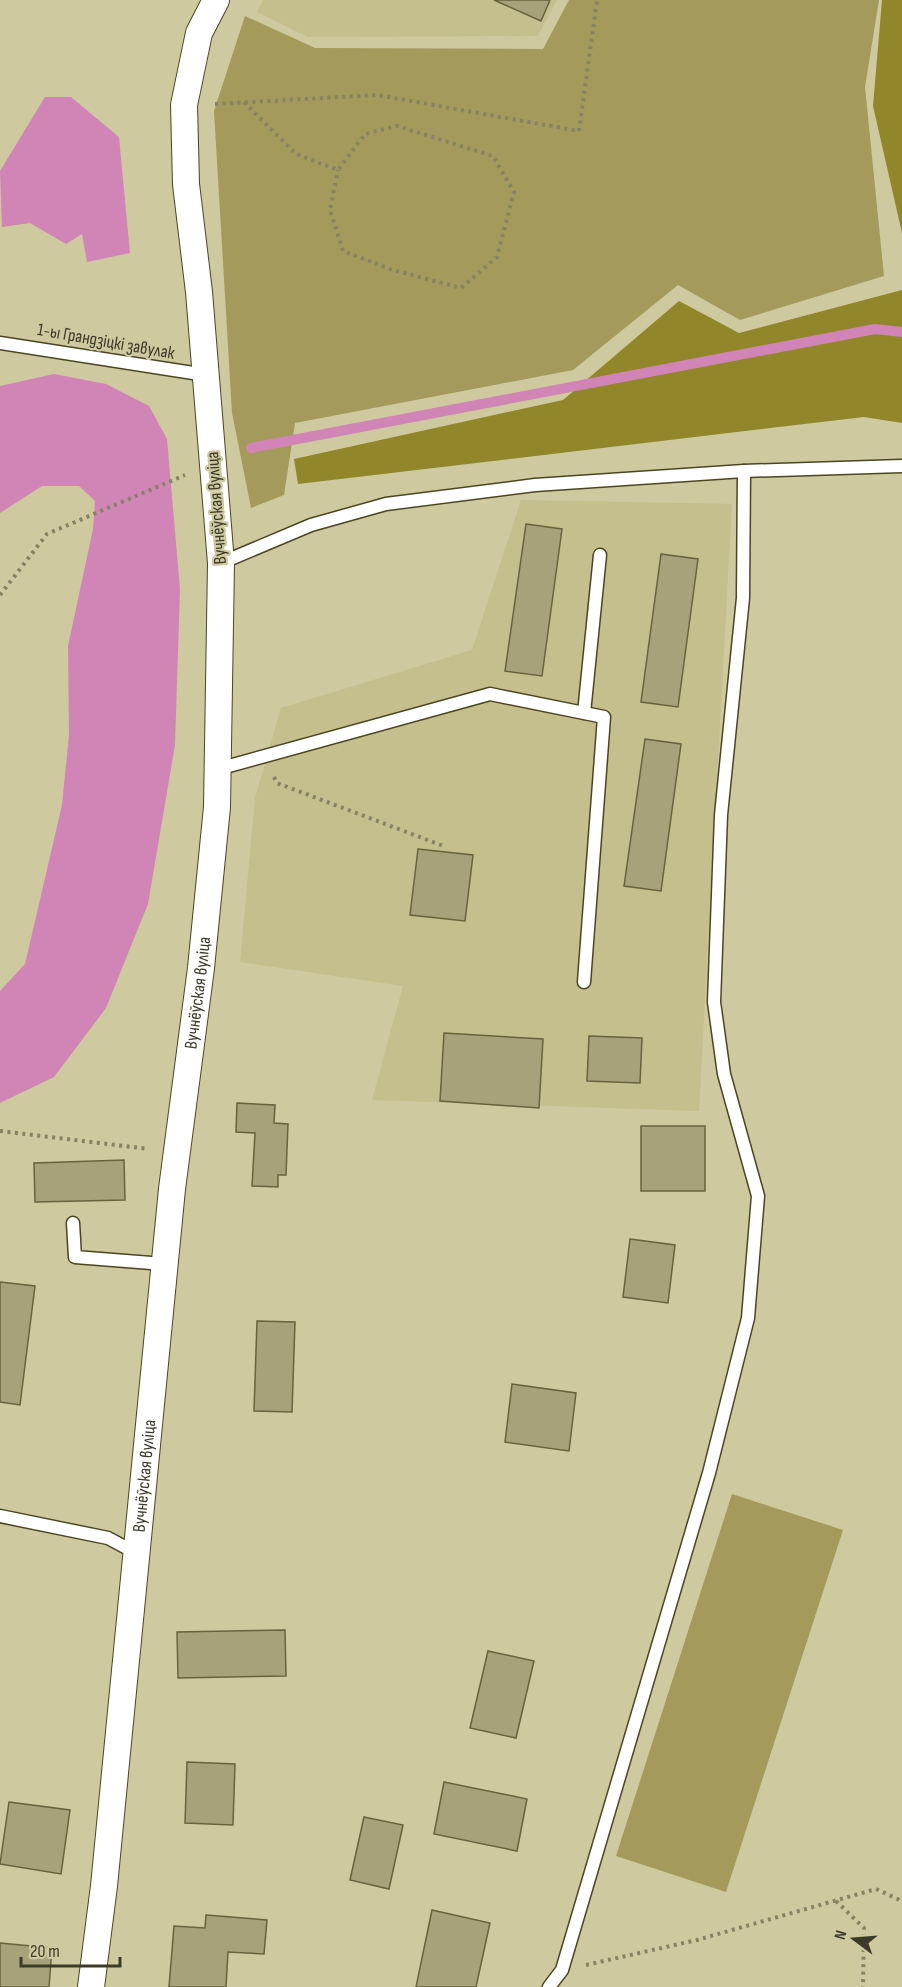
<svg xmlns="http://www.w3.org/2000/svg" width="902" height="1987" font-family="'Sofia Sans Condensed',sans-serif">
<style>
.built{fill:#c5be8d}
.green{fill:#a39a5c}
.forest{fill:#92862a}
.water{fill:#d185b6}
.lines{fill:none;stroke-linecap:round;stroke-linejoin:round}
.stream{stroke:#d185b6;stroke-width:10}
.building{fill:#a7a27a;stroke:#68633d;stroke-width:1.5}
.lane-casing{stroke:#4b4621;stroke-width:15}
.street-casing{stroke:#4b4621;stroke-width:28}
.path{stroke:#868365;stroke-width:4;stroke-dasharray:3 4.5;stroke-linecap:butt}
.lane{stroke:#fff;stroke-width:12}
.street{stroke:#fff;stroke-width:26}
.labels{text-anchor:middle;stroke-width:4.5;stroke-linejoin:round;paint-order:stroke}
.street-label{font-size:18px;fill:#3c3a29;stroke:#cec99f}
</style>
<rect width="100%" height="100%" fill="#cec99f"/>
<g class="built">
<path d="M263 0H557L538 36 308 37 257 12Z"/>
<path d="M521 500 732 504 699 1111 372 1100 403 986 240 962 255 798 281 708 472 650Z"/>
</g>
<g class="green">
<path d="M569 0H879L865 87 884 276 740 320 678 285 573 370 295 423 284 495 251 508 232 413 214 111 245 16 315 48 543 49Z"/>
<path d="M732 1494 843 1530 726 1892 616 1856Z"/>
</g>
<g class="forest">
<path d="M882 0H902V233L873 106Z"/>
<path d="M902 290V423L864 417 298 484 294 459 563 400 679 301 739 333Z"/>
</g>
<g class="water">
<path d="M45 97H71L119 137 130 253 87 262 82 234 66 244 30 223 2 227 0 171Z"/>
<path d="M54 374 106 384 149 406 167 439 180 589 175 745 148 904 106 1008 54 1077 0 1103V991L25 964 62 805 69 735 68 646 93 529 95 501 79 486H42L0 513V386Z"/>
</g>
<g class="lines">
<path class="stream" d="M251 448 875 329 902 332"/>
</g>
<g class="building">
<path d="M494 0H550L541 21Z"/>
<path d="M526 524 562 529 542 676 505 671Z"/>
<path d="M661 554 698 559 678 707 641 702Z"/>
<path d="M645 739 681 744 661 891 624 886Z"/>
<path d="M418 849 473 855 465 921 410 915Z"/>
<path d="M444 1033 543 1039 539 1108 440 1101Z"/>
<path d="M589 1036 642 1038 640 1083 587 1081Z"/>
<path d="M237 1103 275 1105 274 1123 288 1124 286 1175H278V1187L252 1186 255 1133 236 1132Z"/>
<rect x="641" y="1126" width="64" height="65"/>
<path d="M124 1160 125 1200 35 1202 34 1163Z"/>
<path d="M630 1239 675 1245 668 1303 623 1297Z"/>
<path d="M0 1282 35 1286 20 1405 0 1402Z"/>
<path d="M257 1321 295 1322 292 1412 254 1411Z"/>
<path d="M512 1384 576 1393 569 1451 505 1442Z"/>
<path d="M285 1630 286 1676 178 1678 177 1632Z"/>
<path d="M488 1651 534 1661 516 1738 470 1728Z"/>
<path d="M187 1762 235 1764 233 1825 185 1823Z"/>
<path d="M444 1782 527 1799 517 1851 434 1834Z"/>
<path d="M9 1802 70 1810 61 1874 0 1864Z"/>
<path d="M364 1817 403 1825 389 1889 350 1880Z"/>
<path d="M432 1910 490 1923 476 1987H416Z"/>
<path d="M206 1915 267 1920 264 1954 228 1952 226 1987H169L174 1926 205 1928Z"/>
<path d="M0 1943 52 1948 49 1987H0Z"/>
</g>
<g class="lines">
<g class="lane-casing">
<g id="lane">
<path d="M0 343 206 375"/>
<path d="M221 563 311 525 386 504 535 485 744 471 902 466"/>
<path d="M584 713 600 555"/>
<path d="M218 769 490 694 604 717 584 982"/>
<path d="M73 1223 75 1257 164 1264"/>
<path d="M0 1516 108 1538 136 1553"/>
<path d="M549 1987 562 1970 709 1473 748 1318 758 1196 724 1074 714 1002 721 815 743 598 744 471"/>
</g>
</g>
<g class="street-casing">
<g id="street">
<path id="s1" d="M91 1987 104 1886 172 1189 201 968 217 807 221 563 199 292 186 184 184 105 199 33 216 0"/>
</g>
</g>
<g class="path">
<path d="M244 102 296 154 338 170 365 134 397 126 493 156 514 192 497 257 461 288 393 270 343 251 330 210 338 170"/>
<path d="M215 104 377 95 579 131 597 0"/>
<path d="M0 595 47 534 185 475"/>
<path d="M274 777 277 783 446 847"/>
<path d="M0 1131 149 1149"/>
<path d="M836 1901 864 1928 863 1987"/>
<path d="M586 1965 697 1940 876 1889 902 1901"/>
</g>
<use href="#lane" class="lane"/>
<use href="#street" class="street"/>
</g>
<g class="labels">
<g class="street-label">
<text transform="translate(106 341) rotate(10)" y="6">1-ы Грандзіцкі завулак</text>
<text transform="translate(216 508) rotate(-94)" y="6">Вучнёўская вуліца</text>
<text dy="6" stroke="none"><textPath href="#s1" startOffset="1000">Вучнёўская вуліца</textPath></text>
<text dy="6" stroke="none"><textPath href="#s1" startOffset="514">Вучнёўская вуліца</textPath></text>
</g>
</g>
<g transform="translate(854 1939) rotate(286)" stroke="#cec99f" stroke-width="4.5" paint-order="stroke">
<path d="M0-4.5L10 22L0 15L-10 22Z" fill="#3c3a29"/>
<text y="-9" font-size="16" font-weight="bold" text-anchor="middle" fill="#3c3a29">N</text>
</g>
<path d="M21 1957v9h99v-9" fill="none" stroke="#3c3a29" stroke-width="3"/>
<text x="30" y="1957" font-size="18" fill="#3c3a29" stroke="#cec99f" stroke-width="4.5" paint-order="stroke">20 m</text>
</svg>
